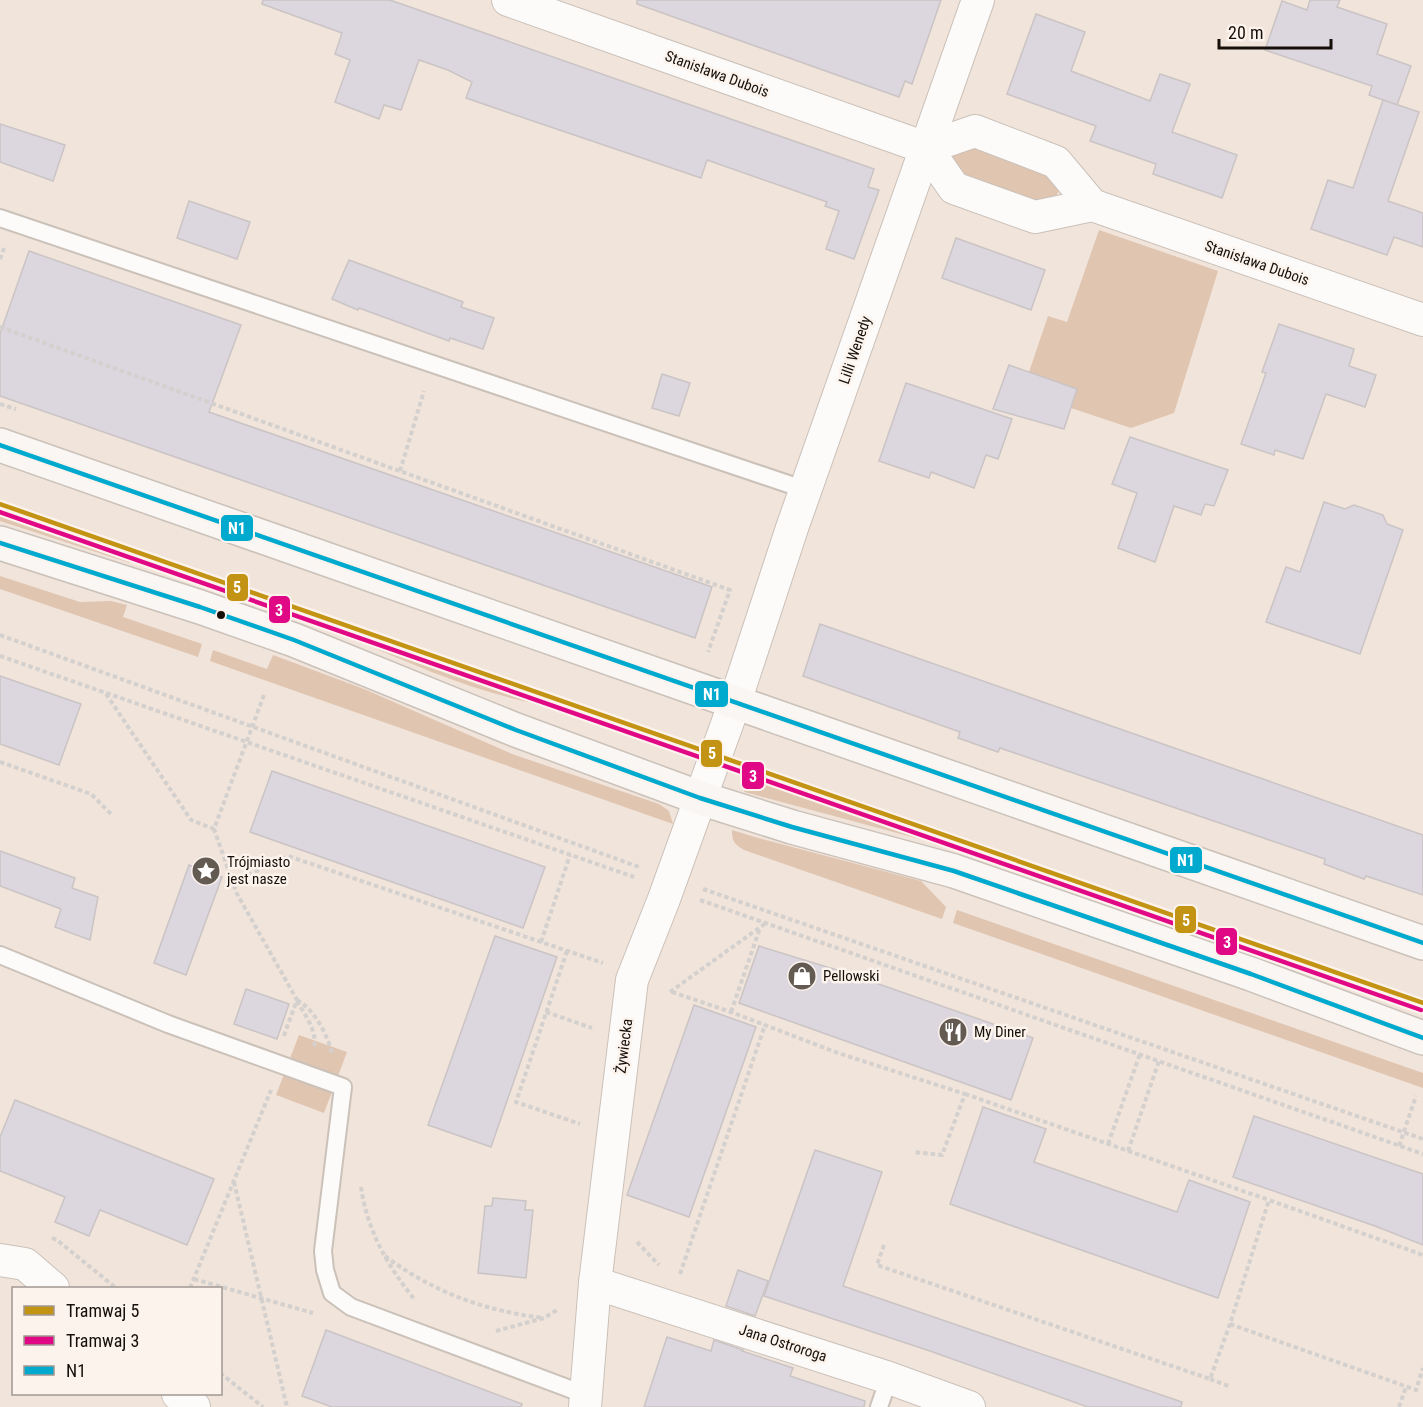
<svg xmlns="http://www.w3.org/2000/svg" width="1423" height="1407" font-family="'Roboto Condensed',sans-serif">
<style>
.green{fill:#e0c5b1}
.building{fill:#dcd6df;stroke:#cac4c4;stroke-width:1.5}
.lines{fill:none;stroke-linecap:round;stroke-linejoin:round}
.service-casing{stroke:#cac1b9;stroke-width:20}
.minor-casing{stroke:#cac1b9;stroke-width:34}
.secondary-casing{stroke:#cac1b9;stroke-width:36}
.path{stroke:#d4d0ce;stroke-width:4;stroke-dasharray:4.5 3;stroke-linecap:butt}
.service{stroke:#fdfbfa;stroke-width:16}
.minor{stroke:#fdfbfa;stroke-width:32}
.secondary{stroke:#faf6f3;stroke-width:33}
.bus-1-casing{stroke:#fdf3ed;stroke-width:9}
.bus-1{stroke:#00a9ce;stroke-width:4.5}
.tram-1-casing{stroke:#fdf3ed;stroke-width:9}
.tram-2-casing{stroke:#fdf3ed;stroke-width:9}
.tram-1{stroke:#c39313;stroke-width:4.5}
.tram-2{stroke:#e10886;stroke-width:4.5}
.bus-dot{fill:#160f09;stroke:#fdf3ed;stroke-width:2}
.labels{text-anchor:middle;stroke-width:5;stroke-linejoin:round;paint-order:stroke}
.street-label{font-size:15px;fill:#160f09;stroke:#fdf3ed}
.poi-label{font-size:15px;fill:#160f09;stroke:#fdf3ed;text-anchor:start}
.line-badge{stroke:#fdf3ed;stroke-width:2}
.badge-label{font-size:16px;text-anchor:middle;font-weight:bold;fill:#fff}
</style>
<rect width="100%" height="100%" fill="#f1e4db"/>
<g class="green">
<path d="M971 144 1053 173 1059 189 1057 195 1052 199 1036 205 987 192 953 168V155L960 147Z"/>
<path d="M1099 230 1218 271 1174 413 1131 428 1071 408 1077 389 1029 372 1048 316 1067 322Z"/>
<path d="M0 511 131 559 130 563 0 521Z"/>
<path d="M0 576 80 602 111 601 127 605 123 617 202 644 198 657 0 589Z"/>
<path d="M358 641 552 706C483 696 421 668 358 641Z"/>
<path d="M213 650 267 669 273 655 364 689 512 754 659 804 669 811 673 824 210 661Z"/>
<path d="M751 775 953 848 744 792Z"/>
<path d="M732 830 758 838 921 881 946 907 942 919 744 850C734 844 732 841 732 830Z"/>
<path d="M957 910 1423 1073V1088L953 923Z"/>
<path d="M299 1035 347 1052 324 1113 276 1095Z"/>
</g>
<g class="building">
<path d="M263 0H390L874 169 868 187 879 190 854 259 826 249 839 211 825 206 827 202 707 160 701 178 530 120 466 98 472 82 448 70 419 60 401 110 384 105 379 119 335 102 350 60 335 54 342 33 262 4Z"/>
<path d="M637 0H941L912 84 905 81 899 97 637 4Z"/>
<path d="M1310 0H1340L1337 7 1387 24 1377 54 1411 66 1397 105 1369 95 1372 86 1265 50 1282 1 1307 10Z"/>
<path d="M1036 14 1085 32 1071 71 1150 101 1160 74 1190 84 1172 132 1237 155 1222 198 1153 174 1156 164 1090 141 1096 126 1007 94Z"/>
<path d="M1383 100 1419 112 1388 201 1423 213V247L1394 237 1387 255 1311 229 1328 180 1353 188Z"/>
<path d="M0 124 65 145 53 181 0 162Z"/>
<path d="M189 201 250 222 237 259 177 238Z"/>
<path d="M956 238 1045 270 1031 310 942 278Z"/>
<path d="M29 251 241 325 209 412 712 587 695 638 0 396V334Z"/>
<path d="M349 260 463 302 461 307 494 318 483 349 450 338 449 341 359 308 358 310 332 299Z"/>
<path d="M1279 324 1354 349 1349 366 1376 375 1365 407 1326 394 1303 459 1275 450 1274 455 1241 444 1266 373 1262 372Z"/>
<path d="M1009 365 1077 389 1064 429 993 409Z"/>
<path d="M662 374 690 383 679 416 652 408Z"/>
<path d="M906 383 1012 419 998 459 986 455 974 488 931 472 929 478 879 461Z"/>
<path d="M1130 437 1228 470 1214 506 1205 504 1201 515 1174 506 1155 562 1118 548 1137 493 1112 484Z"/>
<path d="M1324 502 1345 509 1354 505 1383 515 1387 524 1403 530 1360 654 1266 622 1286 567 1300 572Z"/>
<path d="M820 624 1423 835V895L1366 876 1364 879 1324 864 1325 859 1000 748 998 752 958 738 960 732 803 676Z"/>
<path d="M0 676 81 704 59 765 0 744Z"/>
<path d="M272 771 545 867 523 928 250 832Z"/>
<path d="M0 851 75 878 72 888 98 897 90 940 55 927 61 909 0 886Z"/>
<path d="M189 865 222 877 186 975 154 963Z"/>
<path d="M495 936 557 957 491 1147 428 1125Z"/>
<path d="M759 946 853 975 1033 1038 1011 1100 739 1003Z"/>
<path d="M246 989 289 1004 277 1039 234 1024Z"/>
<path d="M694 1005 756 1027 689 1217 627 1195Z"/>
<path d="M15 1100 214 1179 187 1245 100 1210 89 1236 55 1222 65 1197 0 1171V1137Z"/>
<path d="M983 1107 1046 1129 1034 1162 1177 1212 1189 1180 1250 1202 1218 1298 950 1204Z"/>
<path d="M1254 1116 1423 1174V1245L1375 1226 1233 1177Z"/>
<path d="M815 1150 882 1172 843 1286 1182 1402 1181 1407H1088L927 1350 764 1296Z"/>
<path d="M493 1198 526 1201 525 1210H533L526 1278 478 1273 485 1206H492Z"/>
<path d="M738 1270 768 1281 755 1316 726 1306Z"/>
<path d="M326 1330 522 1404 521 1407H332L302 1396Z"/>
<path d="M667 1337 711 1351 714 1340 743 1350 742 1351 793 1368 790 1376 865 1401 864 1407H644Z"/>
</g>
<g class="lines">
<g class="service-casing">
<g id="service">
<path d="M0 218 806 490"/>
<path d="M0 955 168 1024 343 1087 323 1251 325 1270 332 1293 351 1307 586 1395"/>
<path d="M879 1407 889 1378"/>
</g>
</g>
<g class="minor-casing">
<g id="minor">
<path d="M508 0 926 148 954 188 1035 217 1092 205 1056 162 975 131 926 148"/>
<path d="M1092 205 1423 320"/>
<path d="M0 1260 25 1264 53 1288"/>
<path d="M595 1283 889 1378 969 1407"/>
<path d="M178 1394 194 1407"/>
<path d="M585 1407 595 1283 632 980 664 899 735 702 792 528 978 0"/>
</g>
</g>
<g class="secondary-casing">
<g id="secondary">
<path d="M0 445 1423 943"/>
<path d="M0 543 200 607 294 640 516 730 700 798 792 827 954 871 1251 974 1423 1038"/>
</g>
</g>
<g class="path">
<path d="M0 259 4 248"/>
<path d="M0 327 730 590 708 652"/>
<path d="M0 404 16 409"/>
<path d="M400 471 424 391"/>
<path d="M0 635 639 867"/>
<path d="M0 656 634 877"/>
<path d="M106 694 191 820 214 829"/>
<path d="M264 695 214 829 236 892 297 1000 283 1038"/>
<path d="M0 762 91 794 111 814"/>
<path d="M248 875 288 856 603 963"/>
<path d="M703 889 1423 1139"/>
<path d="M700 900 1423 1154"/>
<path d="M541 942 570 855"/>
<path d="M567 951 516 1102 580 1124"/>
<path d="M670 992 766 923"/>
<path d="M672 992 731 1012 838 1053 965 1094 942 1155 913 1152"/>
<path d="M297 1000C314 1009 327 1034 332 1053"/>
<path d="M297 1001C305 1015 318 1032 314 1049"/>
<path d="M546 1012 592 1028"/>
<path d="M731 1012 760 928"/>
<path d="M965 1094 1269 1200"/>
<path d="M1108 1144 1140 1054"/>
<path d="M1399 1146 1416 1096"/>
<path d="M1128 1151 1159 1061"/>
<path d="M234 1182 287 1407"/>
<path d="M361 1187C367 1230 388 1267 415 1300"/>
<path d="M52 1238 57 1240 116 1288"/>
<path d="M637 1242 659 1265"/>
<path d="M884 1245 877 1265 1210 1379 1230 1324 1269 1200 1423 1255"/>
<path d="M385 1256C433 1292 484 1311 544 1318"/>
<path d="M680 1274 765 1025"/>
<path d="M194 1279 313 1313"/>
<path d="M190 1288 271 1090"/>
<path d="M1230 1324 1416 1390 1423 1368"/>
<path d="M496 1331 544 1318 557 1310"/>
<path d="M220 1373 263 1407"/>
<path d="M1210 1379 1231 1387"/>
<path d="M1399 1407 1406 1387"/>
</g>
<use href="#service" class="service"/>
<use href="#minor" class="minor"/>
<use href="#secondary" class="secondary"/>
<g class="bus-1-casing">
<g id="bus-1">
<path d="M0 445 1423 943"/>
<path d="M0 543 200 607 294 640 516 730 700 798 792 827 954 871 1251 974 1423 1038"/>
</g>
</g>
<use href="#bus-1" class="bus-1"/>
<g class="tram-1-casing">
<path id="tram-1" d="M0 504 1423 1003"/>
</g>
<g class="tram-2-casing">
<path id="tram-2" d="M0 512 1421 1010"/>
</g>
<use href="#tram-1" class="tram-1"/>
<use href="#tram-2" class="tram-2"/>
</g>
<defs>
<g id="sight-disc" transform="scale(1.5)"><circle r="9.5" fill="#635a52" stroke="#fdf3ed"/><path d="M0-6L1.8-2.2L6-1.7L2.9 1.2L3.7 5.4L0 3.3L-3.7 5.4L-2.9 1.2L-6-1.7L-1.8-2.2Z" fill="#fff"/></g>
<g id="shop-disc" transform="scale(1.5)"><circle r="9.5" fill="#635a52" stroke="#fdf3ed"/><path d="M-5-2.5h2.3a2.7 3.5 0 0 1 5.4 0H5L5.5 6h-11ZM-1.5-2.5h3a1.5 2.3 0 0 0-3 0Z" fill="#fff"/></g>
<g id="restaurant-disc" transform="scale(1.5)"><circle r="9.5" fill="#635a52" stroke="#fdf3ed"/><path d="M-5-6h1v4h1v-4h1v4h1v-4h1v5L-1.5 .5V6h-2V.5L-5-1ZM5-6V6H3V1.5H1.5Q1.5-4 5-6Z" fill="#fff"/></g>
</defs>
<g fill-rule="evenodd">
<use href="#sight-disc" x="206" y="871"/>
<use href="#shop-disc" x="802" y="976"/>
<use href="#restaurant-disc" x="953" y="1032"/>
</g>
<circle class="bus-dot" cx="221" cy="615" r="5"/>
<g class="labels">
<g class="street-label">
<text transform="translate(717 74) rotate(20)" y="5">Stanisława Dubois</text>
<text transform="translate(1257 263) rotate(19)" y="5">Stanisława Dubois</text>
<text transform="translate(855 350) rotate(-71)" y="5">Lilli Wenedy</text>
<text transform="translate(624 1046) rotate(-83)" y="5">Żywiecka</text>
<text transform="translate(783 1343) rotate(18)" y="5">Jana Ostroroga</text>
</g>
<g class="poi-label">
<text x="227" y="867">Trójmiasto<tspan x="227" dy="17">jest nasze</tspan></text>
<text x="823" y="981">Pellowski</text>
<text x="974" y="1037">My Diner</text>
</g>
</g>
<g class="line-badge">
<rect x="220" y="514" width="34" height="28" rx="6" fill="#00a9ce"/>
<rect x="226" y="573" width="23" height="29" rx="6" fill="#c39313"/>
<rect x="268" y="595" width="23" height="29" rx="6" fill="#e10886"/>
<rect x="694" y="680" width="35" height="28" rx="6" fill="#00a9ce"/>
<rect x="700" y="739" width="23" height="29" rx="6" fill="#c39313"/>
<rect x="741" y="761" width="24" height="29" rx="6" fill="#e10886"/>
<rect x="1169" y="846" width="34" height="28" rx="6" fill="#00a9ce"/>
<rect x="1174" y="905" width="23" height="29" rx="6" fill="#c39313"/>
<rect x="1215" y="927" width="23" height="29" rx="6" fill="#e10886"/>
</g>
<g class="badge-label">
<text x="237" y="534">N1</text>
<text x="237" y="593">5</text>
<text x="279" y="616">3</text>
<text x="712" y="700">N1</text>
<text x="712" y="759">5</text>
<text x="753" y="782">3</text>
<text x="1186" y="866">N1</text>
<text x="1186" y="926">5</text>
<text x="1227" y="948">3</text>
</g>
<rect x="12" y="1287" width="210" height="108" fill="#fdf3ed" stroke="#a19892" stroke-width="1.5"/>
<rect x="24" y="1306" width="30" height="9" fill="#c39313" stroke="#a19892" stroke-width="1.5"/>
<text x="66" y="1317" font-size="18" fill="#160f09">Tramwaj 5</text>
<rect x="24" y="1336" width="30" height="9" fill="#e10886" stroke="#a19892" stroke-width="1.5"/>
<text x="66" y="1347" font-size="18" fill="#160f09">Tramwaj 3</text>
<rect x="24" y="1366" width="30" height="9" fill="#00a9ce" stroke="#a19892" stroke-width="1.5"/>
<text x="66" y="1377" font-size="18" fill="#160f09">N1</text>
<path d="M1219 39v9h112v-9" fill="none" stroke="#160f09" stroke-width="3"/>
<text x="1228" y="39" font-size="18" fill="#160f09" stroke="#fdf3ed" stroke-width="4.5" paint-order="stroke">20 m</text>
</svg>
